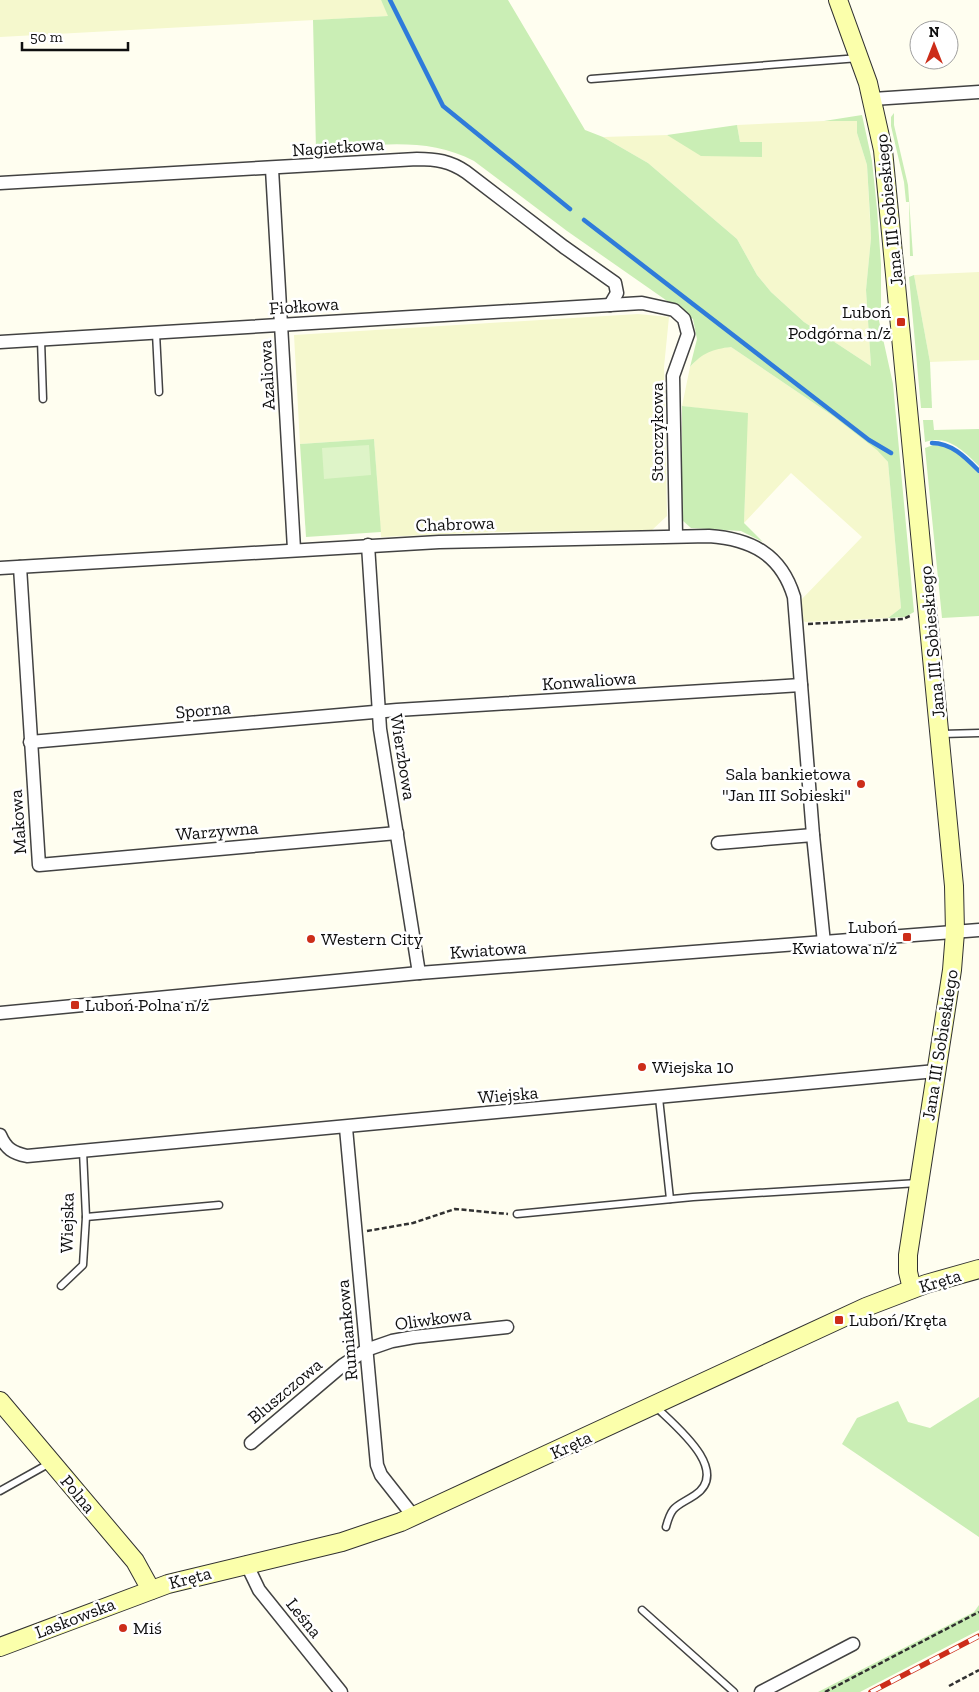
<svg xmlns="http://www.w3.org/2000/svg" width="979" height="1692" font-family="'Zilla Slab',serif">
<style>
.farmland{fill:#f5f8cd}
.green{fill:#caeeb5}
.pitch{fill:#def4c8}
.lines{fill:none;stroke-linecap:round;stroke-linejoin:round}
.stream{stroke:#2f7bda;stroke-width:4.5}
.lane-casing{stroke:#424242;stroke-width:9}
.street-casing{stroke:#424242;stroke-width:15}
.secondary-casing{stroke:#313131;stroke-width:20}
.path{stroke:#313131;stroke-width:2.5;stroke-dasharray:5 2.5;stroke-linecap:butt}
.lane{stroke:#fff;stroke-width:6}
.street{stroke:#fff;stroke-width:12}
.secondary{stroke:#fbffab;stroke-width:18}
.rail-casing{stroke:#cc2d19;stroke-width:5.5}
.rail{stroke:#fff;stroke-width:4;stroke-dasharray:11;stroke-linecap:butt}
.poi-dot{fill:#cc2d19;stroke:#fff;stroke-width:2}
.labels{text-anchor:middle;stroke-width:5;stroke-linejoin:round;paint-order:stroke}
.street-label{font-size:18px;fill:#0f0f0f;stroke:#fff}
.poi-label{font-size:18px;fill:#0f0f0f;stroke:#fff;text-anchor:start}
</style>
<rect width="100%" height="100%" fill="#fffef0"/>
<g class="farmland">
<path d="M0 0H381L389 16 0 37Z"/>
<path d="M824 121H858L857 133 867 165 871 238 866 290 871 366 804 322 771 292 757 275 737 239 648 163 603 137 667 135 682 143 740 142 737 125Z"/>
<path d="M979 272V360L930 362 914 275Z"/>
<path d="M638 314 669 317 664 367 667 516 652 530 493 532 381 537 374 439 300 444 294 335Z"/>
<path d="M731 347 833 416 878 450 888 462 901 608 888 618 805 622 800 618 799 602 862 537 791 473 744 523 747 414 682 406 690 367 700 356 715 348Z"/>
</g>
<g class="green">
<path d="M381 0H508L585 130 603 137 648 163 737 239 757 275 771 292 804 322 871 366 866 290 871 238 870 216 867 165 857 133V121H824L862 115 872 161 877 209 881 264V315L878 316 893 384 914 612 905 617 888 618 901 608 888 462 877 450 833 416 731 347C713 349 702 353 690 367L697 339 693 319 567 231 474 161C425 135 370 146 316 150L313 20 388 16Z"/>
<path d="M894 113V125L908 185 913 256H910L909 202H906L904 182 891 126V117Z"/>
<path d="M737 125 740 142H762V157L701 156 667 135Z"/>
<path d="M914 275 930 362 932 408H921L909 277Z"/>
<path d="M682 406 748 413 744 523 763 542 741 531 691 528 682 520Z"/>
<path d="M923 420H933L934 430 979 429V466C964 451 947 434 925 442Z"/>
<path d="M374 439 381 532 306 537 300 444Z"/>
<path d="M933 445C953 445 966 461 979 474V616L942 618 925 448Z"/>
<path d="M979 1397V1537L842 1444 857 1418 898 1401 908 1422 930 1428Z"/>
<path d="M979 1605V1630L860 1692H818L974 1612Z"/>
</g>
<path class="pitch" d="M369 445 371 475 324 479 322 448Z"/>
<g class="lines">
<g class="stream">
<path d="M390 0 443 106 570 209"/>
<path d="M584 220 869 440 891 453"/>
<path d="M932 443C952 443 966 458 979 471"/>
</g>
<g class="lane-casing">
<g id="lane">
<path d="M591 79 859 58"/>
<path d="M156 333 159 392"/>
<path d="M41 340 43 399"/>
<path d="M942 734 979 733"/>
<path d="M659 1098 670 1199"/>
<path d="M517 1214 693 1197 918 1183"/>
<path d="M86 1217 219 1205"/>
<path d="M61 1286 83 1265 86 1217 83 1151"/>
<path d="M655 1406C673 1424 732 1470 695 1495 677 1507 672 1504 666 1527"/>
<path d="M0 1491 50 1463"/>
<path d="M642 1610 734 1692"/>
</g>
</g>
<g class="street-casing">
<g id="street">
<path d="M873 99 979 92"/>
<path d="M272 169 294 549"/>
<path d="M0 183 417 159C436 159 450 161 466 172L564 247 615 283 617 293 610 305"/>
<path d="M0 342 642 303 674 310 684 319 688 334 673 376 676 536"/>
<path d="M368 545 380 729 419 973"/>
<path d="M20 567 39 865 397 833"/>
<path d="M0 568 439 542 709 536C751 539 781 554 794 597L813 835"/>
<path d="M30 742 397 710 801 685"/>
<path d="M718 843 813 835 824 943"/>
<path d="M0 1013 419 973 979 930"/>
<path d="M346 1128 377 1465 381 1475 414 1517"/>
<path d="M0 1135C6 1149 13 1153 27 1156L936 1071"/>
<path d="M251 1443 343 1365 366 1350 392 1341 414 1337 507 1327"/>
<path d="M246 1563 259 1590 341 1692"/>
<path d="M761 1692 853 1644"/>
</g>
</g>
<g class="secondary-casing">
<g id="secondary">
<path d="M838 0 868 83 883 150 954 886 955 932 952 970 908 1255V1272L912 1289"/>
<path d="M0 1401 135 1561 151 1590"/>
<path d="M0 1647 168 1584 342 1542 401 1522 866 1307 926 1284 979 1269"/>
</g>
</g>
<g class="path">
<path d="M808 624 903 619 912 615"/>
<path d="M367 1231 413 1223 455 1209 508 1214"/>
<path d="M949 1686 979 1670"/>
<path d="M825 1692 979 1612"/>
</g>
<use href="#lane" class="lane"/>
<use href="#street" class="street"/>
<use href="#secondary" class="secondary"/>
<g class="rail-casing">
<path id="rail" d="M871 1692 979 1636"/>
</g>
<use href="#rail" class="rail"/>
</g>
<g class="poi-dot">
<rect x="896" y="317" width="10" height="10" rx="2.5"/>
<circle cx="861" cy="784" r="5"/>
<rect x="902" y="932" width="10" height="10" rx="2.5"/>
<circle cx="311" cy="939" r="5"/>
<rect x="70" y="1000" width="10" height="10" rx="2.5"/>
<circle cx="642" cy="1067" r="5"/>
<rect x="834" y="1315" width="10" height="10" rx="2.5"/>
<circle cx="123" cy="1628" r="5"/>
</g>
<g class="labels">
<g class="street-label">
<text transform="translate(338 147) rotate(-4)" y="6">Nagietkowa</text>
<text transform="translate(889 210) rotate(-96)" y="6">Jana III Sobieskiego</text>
<text transform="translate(304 306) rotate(-4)" y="6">Fiołkowa</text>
<text transform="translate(267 375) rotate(-93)" y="6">Azaliowa</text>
<text transform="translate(657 432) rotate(-90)" y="6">Storczykowa</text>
<text transform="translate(455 524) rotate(-2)" y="6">Chabrowa</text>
<text transform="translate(932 642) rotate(-95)" y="6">Jana III Sobieskiego</text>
<text transform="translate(589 681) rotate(-4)" y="6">Konwaliowa</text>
<text transform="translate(203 710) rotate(-5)" y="6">Sporna</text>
<text transform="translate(403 757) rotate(81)" y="6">Wierzbowa</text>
<text transform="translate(18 822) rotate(-94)" y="6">Makowa</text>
<text transform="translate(217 831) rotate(-5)" y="6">Warzywna</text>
<text transform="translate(488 950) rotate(-4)" y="6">Kwiatowa</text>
<text transform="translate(940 1045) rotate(-81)" y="6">Jana III Sobieskiego</text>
<text transform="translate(508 1095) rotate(-5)" y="6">Wiejska</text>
<text transform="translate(67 1223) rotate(-89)" y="6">Wiejska</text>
<text transform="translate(940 1281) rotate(-17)" y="6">Kręta</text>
<text transform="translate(433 1319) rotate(-8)" y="6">Oliwkowa</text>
<text transform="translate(347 1330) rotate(-95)" y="6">Rumiankowa</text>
<text transform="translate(285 1391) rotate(-40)" y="6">Bluszczowa</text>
<text transform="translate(571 1445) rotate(-25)" y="6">Kręta</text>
<text transform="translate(78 1494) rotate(50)" y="6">Polna</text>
<text transform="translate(190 1578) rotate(-15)" y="6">Kręta</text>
<text transform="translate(75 1618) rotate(-21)" y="6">Laskowska</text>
<text transform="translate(304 1618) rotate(51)" y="6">Leśna</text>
</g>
<g class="poi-label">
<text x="891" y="318" text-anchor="end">Luboń<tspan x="891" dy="21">Podgórna n/ż</tspan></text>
<text x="851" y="780" text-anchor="end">Sala bankietowa<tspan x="851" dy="21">"Jan III Sobieski"</tspan></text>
<text x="897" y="933" text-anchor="end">Luboń<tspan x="897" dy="21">Kwiatowa n/ż</tspan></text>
<text x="321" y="945">Western City</text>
<text x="85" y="1011">Luboń Polna n/ż</text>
<text x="652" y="1073">Wiejska 10</text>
<text x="849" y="1326">Luboń/Kręta</text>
<text x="133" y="1634">Miś</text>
</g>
</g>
<g transform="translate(934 45)"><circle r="24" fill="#ffffff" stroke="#9f9f9f"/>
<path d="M0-4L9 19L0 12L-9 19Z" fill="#cc2d19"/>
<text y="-8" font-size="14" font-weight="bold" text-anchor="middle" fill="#0f0f0f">N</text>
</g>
<path d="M22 42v8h106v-8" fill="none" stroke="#0f0f0f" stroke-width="2.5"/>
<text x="30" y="42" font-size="15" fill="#0f0f0f" stroke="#ffffff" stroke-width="4" paint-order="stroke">50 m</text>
</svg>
